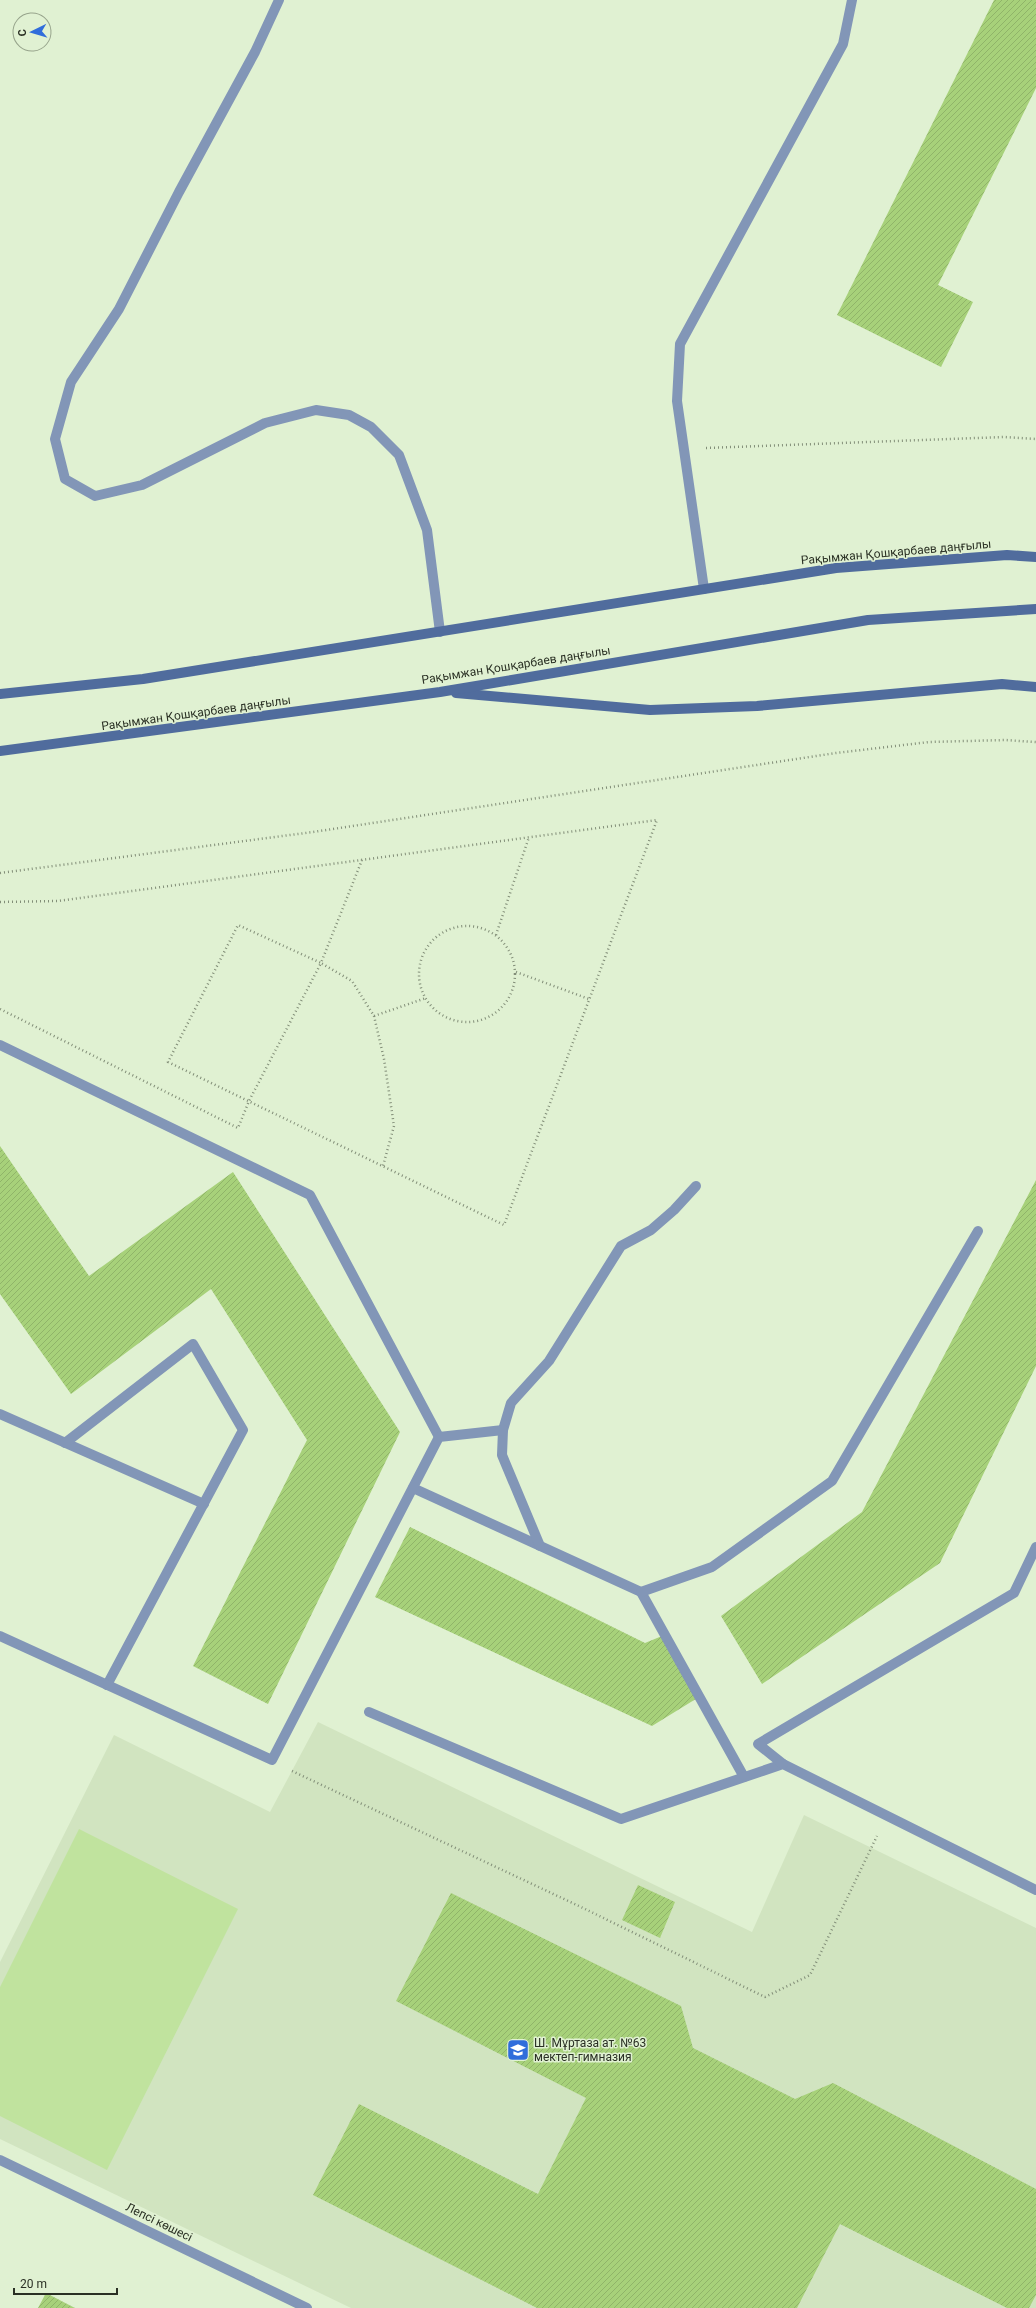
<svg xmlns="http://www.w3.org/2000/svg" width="1036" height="2308" font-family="Roboto,sans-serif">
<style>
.built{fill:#d1e4c0}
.green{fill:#c0e39e}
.building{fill:url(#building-hatch)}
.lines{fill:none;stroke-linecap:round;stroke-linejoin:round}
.path{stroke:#828e78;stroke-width:2.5;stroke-dasharray:1 3;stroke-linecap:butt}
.lane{stroke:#8296b7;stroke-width:10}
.street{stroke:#8296b7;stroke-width:10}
.secondary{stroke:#506c9d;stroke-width:10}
.labels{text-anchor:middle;stroke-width:3;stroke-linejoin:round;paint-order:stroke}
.street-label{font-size:12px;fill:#2a3024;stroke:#e0f1d2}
.poi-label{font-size:12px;fill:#2a3024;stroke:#e0f1d2;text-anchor:start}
</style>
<defs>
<pattern id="building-hatch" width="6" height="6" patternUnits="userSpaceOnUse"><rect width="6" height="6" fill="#a7d17a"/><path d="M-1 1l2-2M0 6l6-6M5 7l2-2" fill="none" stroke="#90b469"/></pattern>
</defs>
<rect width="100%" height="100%" fill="#e0f1d2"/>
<path class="built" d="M318 1722 752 1932 804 1815 1036 1928V2308H351L0 2139V1962L114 1735 270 1812Z"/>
<path class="green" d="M79 1829 238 1909 107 2170 0 2116V1987Z"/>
<g class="building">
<path d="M994 0H1036V88L938 285 973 302 941 367 837 315Z"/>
<path d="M0 1146 89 1276 233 1172 400 1432 268 1704 193 1666 307 1440 211 1289 71 1394 0 1294Z"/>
<path d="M1036 1180V1366L940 1563 762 1684 721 1616 862 1512Z"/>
<path d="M410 1527 645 1643 662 1636 699 1697 652 1726 375 1597Z"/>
<path d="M638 1885 675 1902 660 1938 622 1920Z"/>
<path d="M451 1893 681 2006 693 2048 795 2099 833 2083 1036 2189V2295L1029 2308H1007L840 2224 797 2308H537L313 2195 359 2104 538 2194 586 2098 396 2001Z"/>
<path d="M46 2293 75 2308H38Z"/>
</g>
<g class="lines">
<g class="path">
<path d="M706 448 1004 437 1036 439"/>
<path d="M0 873 313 832 836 753 929 742 1005 740 1036 742"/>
<path d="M0 902 58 901 657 820 504 1225 168 1062 238 925 321 963 362 860"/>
<circle cx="467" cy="974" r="48"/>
<path d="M496 935 529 837"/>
<path d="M516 972 589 999"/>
<path d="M0 1009 238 1128 249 1101 321 963 352 981 374 1016 384 1059 394 1126 383 1166"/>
<path d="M374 1016 426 998"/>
<path d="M292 1771 581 1907 765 1997 810 1975 877 1836"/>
</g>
<g class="lane">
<path d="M279 0 255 52 179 192 119 309 71 382 55 439 65 479 95 496 142 485 265 423 316 410 349 415 371 427 399 455 427 530 440 632"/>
<path d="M704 589 677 401 680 344 843 44 852 0"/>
<path d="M0 1045 310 1195 439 1437"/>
<path d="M0 1414 204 1504"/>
<path d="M65 1443 193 1344 243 1430 107 1685"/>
<path d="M413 1488 641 1592 744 1777"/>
<path d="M540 1546 502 1455 503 1430 511 1403 549 1361 621 1246 651 1230 674 1210 696 1186"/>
<path d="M641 1592 712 1567 832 1481 978 1231"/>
<path d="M0 1636 272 1760 439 1437 503 1430"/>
<path d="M369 1712 621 1819 783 1764 1036 1890"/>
<path d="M783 1764 758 1744 1014 1593 1036 1547"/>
</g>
<path class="street" d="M0 2160 307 2308"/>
<g class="secondary">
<path d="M456 693 650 710 757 706 1002 684 1036 687"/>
<path d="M0 694 143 679 836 568 1007 555 1036 557"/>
<path d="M0 751 440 692 868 620 1036 609"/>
</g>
</g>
<defs>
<g id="school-square" transform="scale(1.15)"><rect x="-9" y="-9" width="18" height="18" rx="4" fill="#306ddb" stroke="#e0f1d2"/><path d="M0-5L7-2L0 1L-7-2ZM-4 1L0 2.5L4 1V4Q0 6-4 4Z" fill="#fff"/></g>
</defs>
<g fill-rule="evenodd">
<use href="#school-square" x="518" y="2050"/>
</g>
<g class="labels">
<g class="street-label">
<text transform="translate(896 552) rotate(-5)" y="4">Рақымжан Қошқарбаев даңғылы</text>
<text transform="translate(516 665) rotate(-9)" y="4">Рақымжан Қошқарбаев даңғылы</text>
<text transform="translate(196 713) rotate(-8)" y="4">Рақымжан Қошқарбаев даңғылы</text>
<text transform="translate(159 2222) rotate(26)" y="4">Лепсі көшесі</text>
</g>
<g class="poi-label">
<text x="534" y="2047">Ш. Мұртаза ат. №63<tspan x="534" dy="14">мектеп-гимназия</tspan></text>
</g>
</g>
<g transform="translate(32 32) rotate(265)"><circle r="19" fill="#e0f1d2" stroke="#97a48c"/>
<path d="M0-3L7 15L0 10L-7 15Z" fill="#306ddb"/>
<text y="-6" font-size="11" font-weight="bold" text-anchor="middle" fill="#2a3024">С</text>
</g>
<path d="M14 2288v6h103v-6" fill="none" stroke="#2a3024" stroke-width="2"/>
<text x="20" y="2288" font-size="12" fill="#2a3024" stroke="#e0f1d2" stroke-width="3" paint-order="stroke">20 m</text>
</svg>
